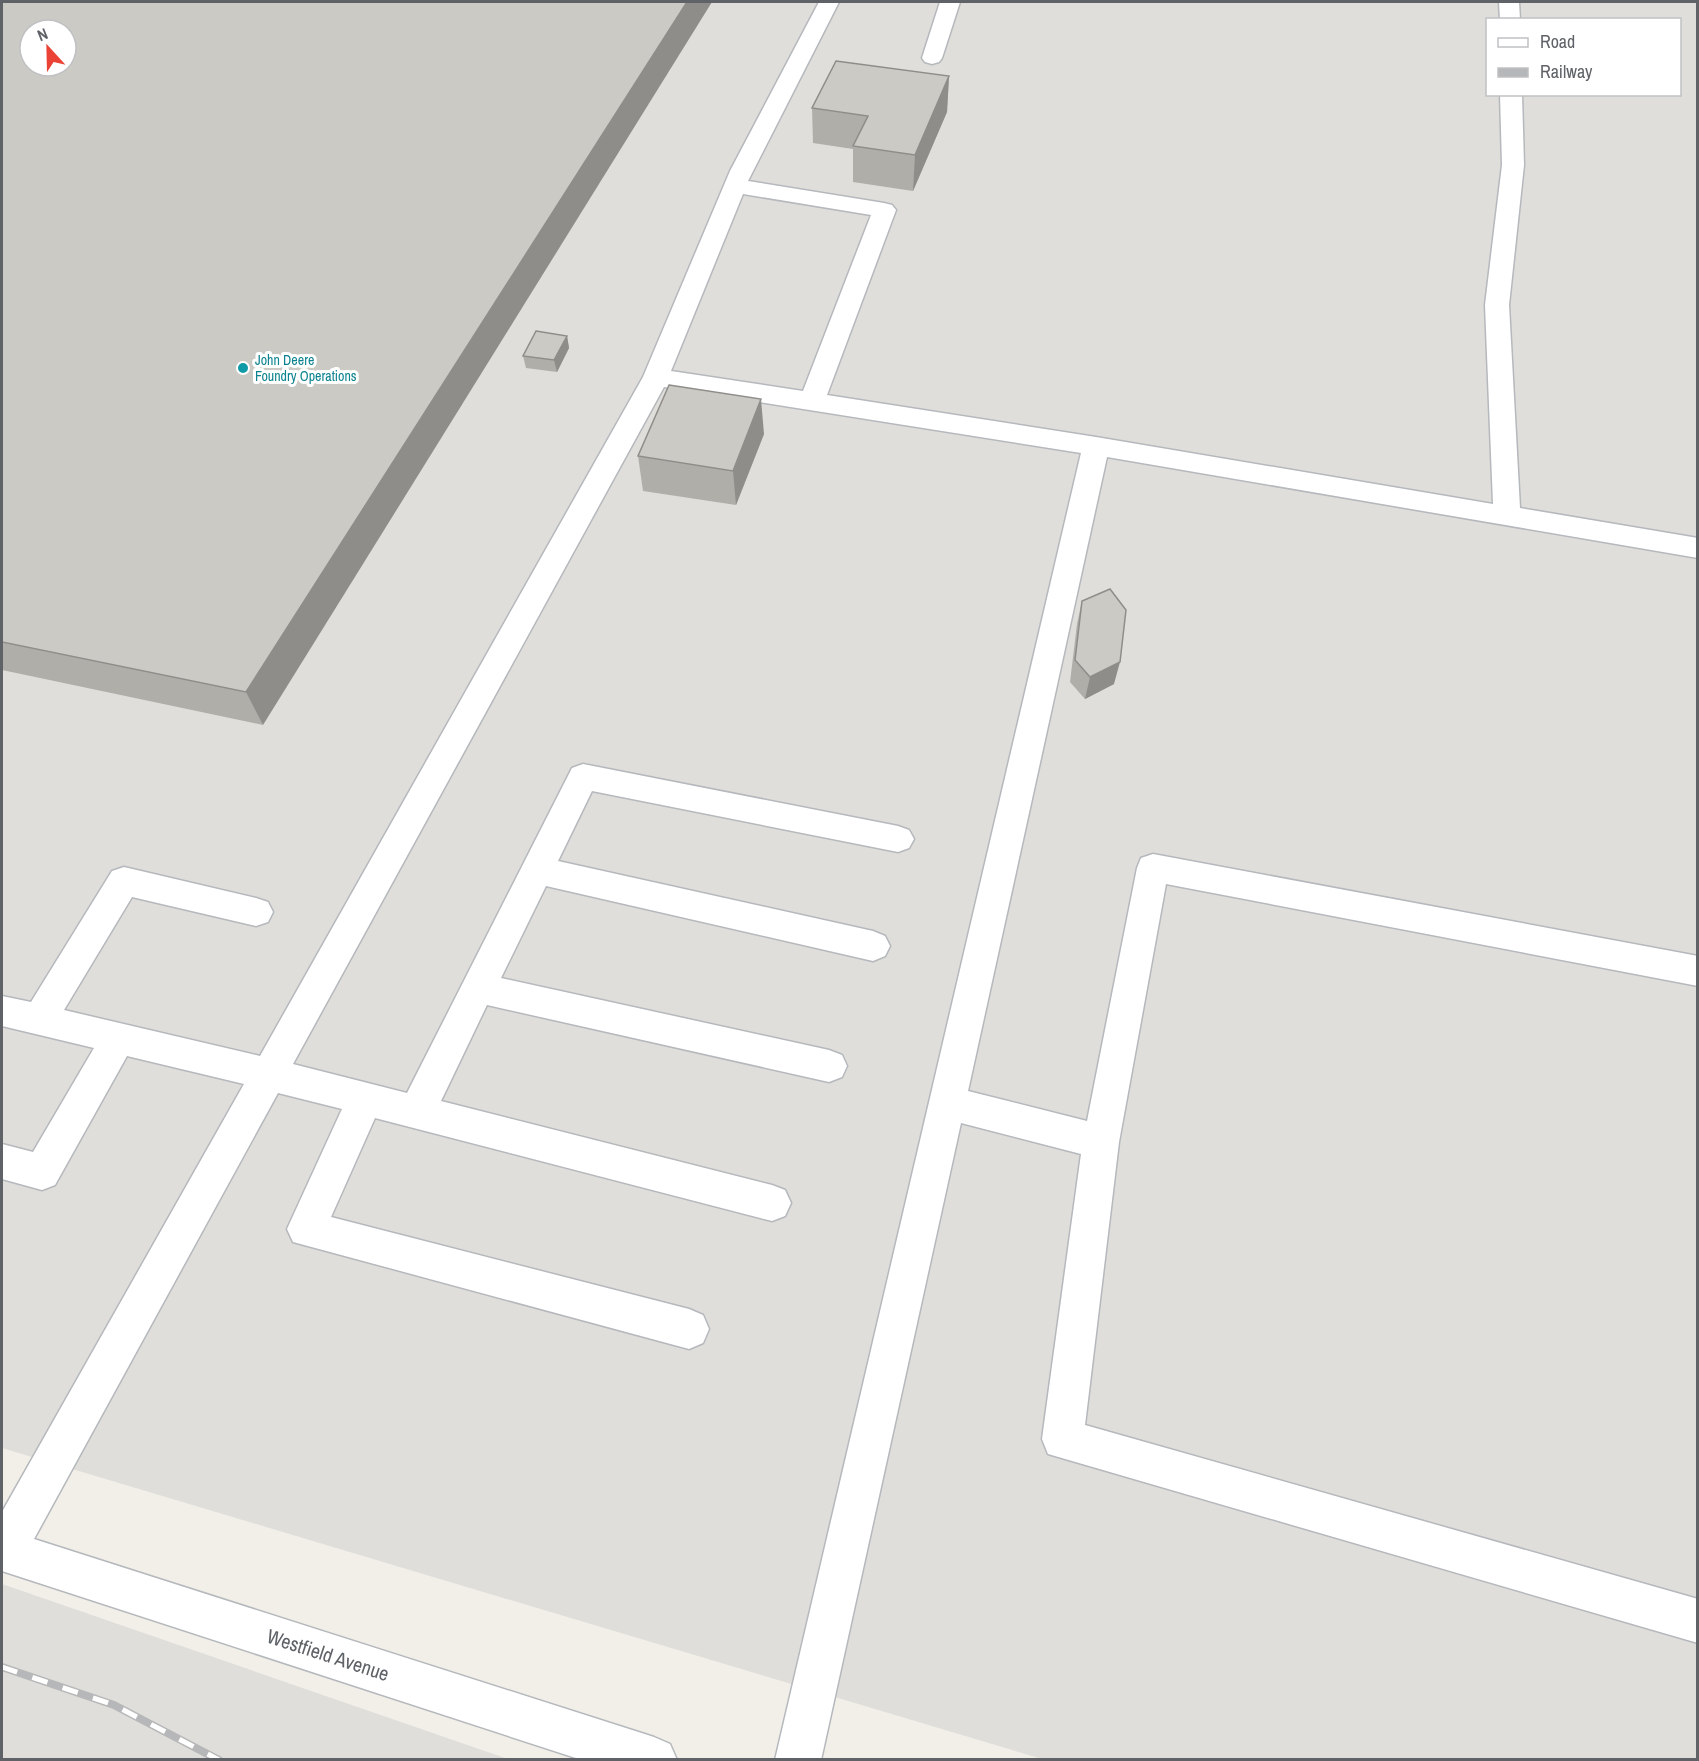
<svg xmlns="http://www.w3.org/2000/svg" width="1699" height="1761" font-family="'Archivo Narrow',sans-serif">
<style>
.industrial{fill:#e0deda;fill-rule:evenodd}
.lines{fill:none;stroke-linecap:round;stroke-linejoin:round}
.minor-casing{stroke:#b5b8bc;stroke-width:3}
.minor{fill:#fff;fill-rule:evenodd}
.rail-casing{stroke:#b6b7b8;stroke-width:8}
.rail{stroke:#fff;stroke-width:5;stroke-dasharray:16;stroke-linecap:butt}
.wall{fill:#afaea9}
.shaded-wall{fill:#8f8d8a}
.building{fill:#cccac5;stroke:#8f8d8a;stroke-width:1.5;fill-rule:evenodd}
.culture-dot{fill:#0f9aa8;stroke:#fff;stroke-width:2}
.labels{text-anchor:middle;stroke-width:6;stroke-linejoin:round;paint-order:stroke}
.far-culture-label{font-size:14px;fill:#0d838f;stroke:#fff;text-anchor:start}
.near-street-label{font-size:20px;fill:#5f6368;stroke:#fff}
</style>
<rect width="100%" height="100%" fill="#f1efe8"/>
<g class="industrial">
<path d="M2 2H1697V1759H1042L2 1448ZM1488 20H1680V94H1488ZM30 30H66V66H30Z"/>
<path d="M2 1584 508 1759H2Z"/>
</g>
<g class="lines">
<g class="minor-casing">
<g id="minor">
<path d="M819 2H839L748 181 884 203 892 205 896 210 827 395 1096 437 1493 504 1485 305 1502 165 1500 94H1522L1524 165 1509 305 1520 508 1698 538V558L1107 457 968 1091 1087 1121 1137 868 1141 858 1153 854 1698 956V986L1166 884 1119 1142 1085 1425 1698 1599V1643L1048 1454 1042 1439 1081 1154 961 1123 821 1760H775L1081 453 664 387 293 1064 407 1093 572 768 583 764 898 826 909 830 914 839 909 848 898 852 592 791 558 861 873 931 885 936 890 946 885 956 873 961 546 886 501 978 829 1050 842 1055 847 1066 842 1077 829 1082 487 1005 441 1101 772 1185 785 1190 791 1203 785 1216 772 1221 375 1118 331 1217 689 1309 703 1315 709 1329 703 1343 689 1349 293 1242 287 1229 342 1109 278 1093 34 1539 654 1737 670 1744 677 1760H582L2 1571V1512L244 1084 127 1056 55 1185 42 1190 2 1179V1144L33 1152 94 1048 2 1026V996L31 1002 112 871 124 867 256 898 268 902 273 912 268 922 256 926 132 897 64 1010 260 1056 643 377 730 171ZM743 194 871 215 803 391 671 371Z"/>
<path d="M940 2H960L942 58 939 62 932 64 925 62 922 58Z"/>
<path d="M1499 2H1519L1520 20H1500Z"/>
</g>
</g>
<use href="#minor" class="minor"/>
<g class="rail-casing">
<path id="rail" d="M2 1667 114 1705 219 1760"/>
</g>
<use href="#rail" class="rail"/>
</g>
<g class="wall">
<path d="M2 2 263 725 2 670Z"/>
<path d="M949 76 947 112 913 191 853 182V149L813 143 812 108Z"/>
<path d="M567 336 569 348 557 372 526 368 523 356Z"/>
<path d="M764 434 736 505 643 491 638 456Z"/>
<path d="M1082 601 1114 684 1085 699 1070 682 1077 624Z"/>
</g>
<g class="shaded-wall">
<path d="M687 2H712L263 725 246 692Z"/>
<path d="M949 76 947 112 913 191 915 155Z"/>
<path d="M567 336 569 348 557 372 554 360Z"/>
<path d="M761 399 764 434 736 505 733 471Z"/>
<path d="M1120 662 1114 684 1085 699 1090 677Z"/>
</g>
<g class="building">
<path d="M2 2H687L246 692 2 642ZM30 30H66V66H30Z"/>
<path d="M836 61 949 76 915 155 853 146 868 116 812 108Z"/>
<path d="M536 331 567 336 554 360 523 356Z"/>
<path d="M669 385 761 399 733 471 638 456Z"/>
<path d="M1110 589 1126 610 1120 662 1090 677 1075 660 1082 601Z"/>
</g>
<circle class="culture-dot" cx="243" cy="368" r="6"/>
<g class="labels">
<g class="far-culture-label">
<text x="255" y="365">John Deere<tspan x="255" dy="16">Foundry Operations</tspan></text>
</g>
<g class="near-street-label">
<text transform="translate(328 1655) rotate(18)" y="7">Westfield Avenue</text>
</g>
</g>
<rect width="1699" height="1761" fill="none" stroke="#5f6368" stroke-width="6"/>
<rect x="1486" y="18" width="195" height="78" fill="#ffffff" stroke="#bfc1c3" stroke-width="1.5"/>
<rect x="1498" y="38" width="30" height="9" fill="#ffffff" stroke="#bfc1c3" stroke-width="1.5"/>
<text x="1540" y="48" font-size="18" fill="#5f6368">Road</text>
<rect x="1498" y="68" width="30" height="9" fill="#b6b7b8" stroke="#bfc1c3" stroke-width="1.5"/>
<text x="1540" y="78" font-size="18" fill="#5f6368">Railway</text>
<g transform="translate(48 48) rotate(338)"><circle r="28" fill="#ffffff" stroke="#bfc1c3" stroke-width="1.5"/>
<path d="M0-4.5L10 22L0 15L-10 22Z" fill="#ea4335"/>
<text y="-9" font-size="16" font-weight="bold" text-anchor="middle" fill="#5f6368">N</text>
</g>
</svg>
